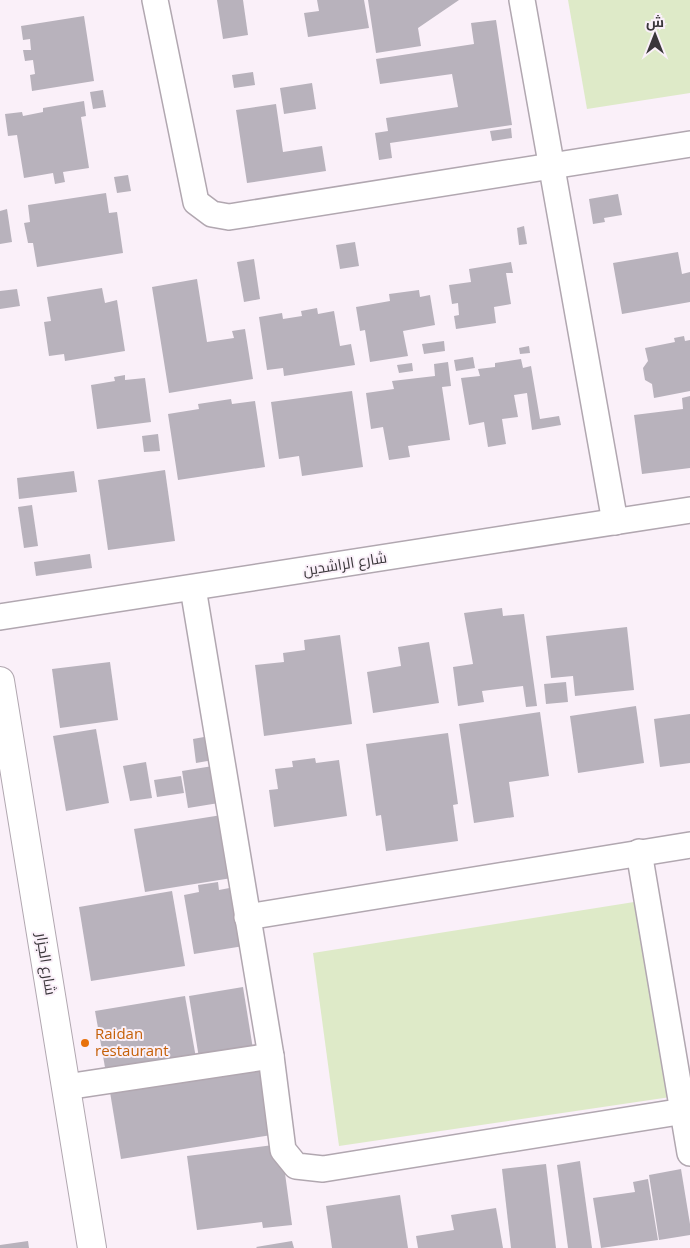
<svg xmlns="http://www.w3.org/2000/svg" width="690" height="1248" font-family="'Open Sans',Cairo,sans-serif">
<style>
.green{fill:#deeac8}
.building{fill:#b8b2bc}
.lines{fill:none;stroke-linecap:round;stroke-linejoin:round}
.minor-casing{stroke:#b1a7b0;stroke-width:28}
.tertiary-casing{stroke:#b1a7b0;stroke-width:30}
.minor{stroke:#fff;stroke-width:25}
.tertiary{stroke:#fff;stroke-width:28}
.food-dot{fill:#e8710a;stroke:#faf0f9;stroke-width:2}
.labels{text-anchor:middle;stroke-width:4;stroke-linejoin:round;paint-order:stroke}
.street-label{font-size:15px;fill:#3a363a;stroke:#faf0f9}
.food-label{font-size:15px;fill:#c56008;stroke:#faf0f9;text-anchor:start}
</style>
<rect width="100%" height="100%" fill="#faf0f9"/>
<g class="green">
<path d="M568 0H690V93L587 109Z"/>
<path d="M653 899 684 1095 339 1146 313 953Z"/>
</g>
<g class="building">
<path d="M217 0H243L248 35 223 39Z"/>
<path d="M317 0H364L369 28 308 37 304 13 319 11Z"/>
<path d="M368 0H459L418 28 421 46 376 53Z"/>
<path d="M84 16 94 81 32 91 30 75 35 74 33 60 25 61 23 50H31L30 39 23 40 21 26Z"/>
<path d="M496 20 512 125 390 143 392 158 379 160 375 133 388 131 386 118 458 107 452 74 380 84 376 59 474 44 471 23Z"/>
<path d="M253 72 255 85 234 88 232 75Z"/>
<path d="M312 83 316 109 284 114 280 88Z"/>
<path d="M103 90 106 107 93 109 90 92Z"/>
<path d="M84 101 86 116 81 117 89 168 63 172 65 182 55 184 53 173 24 178 17 135 8 136 5 114 22 112 23 116 43 112V108Z"/>
<path d="M276 104 283 152 322 146 326 171 247 183 236 110Z"/>
<path d="M511 128 512 138 492 141 490 131Z"/>
<path d="M128 175 131 191 117 193 114 177Z"/>
<path d="M106 193 109 213 117 212 123 253 37 267 33 243H28L24 223 30 222 28 205Z"/>
<path d="M618 194 622 215 604 218 605 222 593 224 589 199Z"/>
<path d="M7 209 12 242 0 244V211Z"/>
<path d="M524 226 527 244 519 245 517 228Z"/>
<path d="M355 242 359 266 340 269 336 245Z"/>
<path d="M678 252 682 274 690 272V302L622 314 613 263Z"/>
<path d="M254 259 260 299 244 302 237 262Z"/>
<path d="M511 262 513 273H506L511 304 494 307 496 323 456 329 454 316 459 315 458 303 452 304 449 285 471 282 469 269Z"/>
<path d="M197 279 207 342 234 338 232 331 245 329 253 379 169 393 152 287Z"/>
<path d="M102 288 105 303 117 300 125 351 65 361 64 354 49 356 44 322 51 321 47 297Z"/>
<path d="M17 289 20 306 0 309V291Z"/>
<path d="M419 290 420 297 430 295 435 325 403 331 408 356 370 362 365 330 360 331 356 307 390 301 389 294Z"/>
<path d="M317 308 318 314 334 311 340 346 351 344 355 365 284 376 283 368 267 370 259 317 282 313 283 319 302 316 301 311Z"/>
<path d="M684 336 685 341 690 340V391L654 398 652 384 645 380 643 368 648 361 645 348 675 342 674 338Z"/>
<path d="M444 341 445 351 424 354 422 344Z"/>
<path d="M529 346 530 353 520 354 519 348Z"/>
<path d="M473 357 475 368 456 371 454 360Z"/>
<path d="M521 359 523 368 531 366 540 419 559 416 561 425 532 430 527 393 514 395 518 417 502 419 506 444 488 447 484 422 469 425 461 378 480 376 478 369 495 367V363Z"/>
<path d="M448 362 451 386 442 387 450 440 408 446 410 457 389 460 383 427 371 429 366 393 394 389 392 381 435 376 434 364Z"/>
<path d="M412 363 413 371 399 373 397 365Z"/>
<path d="M125 375V380L145 378 151 422 97 429 91 385 115 381 114 377Z"/>
<path d="M352 391 363 467 302 476 299 456 279 459 271 402Z"/>
<path d="M690 396V468L642 474 634 415 683 409 682 398Z"/>
<path d="M231 399 232 404 255 401 265 467 178 480 168 414 199 409 198 404Z"/>
<path d="M158 434 160 451 144 452 142 436Z"/>
<path d="M165 470 175 541 108 550 98 480Z"/>
<path d="M74 471 77 492 19 499 17 478Z"/>
<path d="M32 505 38 546 24 548 18 507Z"/>
<path d="M90 554 92 568 36 576 34 562Z"/>
<path d="M502 608 503 616 524 614 537 706 526 707 523 686 482 691 484 702 458 706 453 667 473 664 464 613Z"/>
<path d="M627 627 634 690 575 696 573 676 551 678 546 636Z"/>
<path d="M340 635 352 724 264 736 255 665 284 662 283 653 305 650 304 640Z"/>
<path d="M429 642 439 703 373 713 367 672 401 666 398 647Z"/>
<path d="M110 662 118 720 60 728 52 669Z"/>
<path d="M566 682 568 702 546 704 544 684Z"/>
<path d="M636 706 644 763 578 773 570 716Z"/>
<path d="M540 712 549 776 509 782 514 817 474 823 459 724Z"/>
<path d="M690 714V763L660 767 654 719Z"/>
<path d="M96 729 109 803 66 811 53 736Z"/>
<path d="M448 733 458 804 453 805 458 841 386 851 381 815 376 816 366 744Z"/>
<path d="M215 735 219 759 196 763 193 739Z"/>
<path d="M315 758 316 763 339 760 347 816 274 827 269 790 278 789 275 769 293 767 292 761Z"/>
<path d="M146 762 152 798 130 801 123 766Z"/>
<path d="M219 765 225 802 188 808 182 771Z"/>
<path d="M181 776 184 793 157 797 154 780Z"/>
<path d="M228 814 238 877 145 892 134 829Z"/>
<path d="M218 882 219 890 240 886 250 945 194 954 184 895 199 892 198 885Z"/>
<path d="M172 891 185 966 91 981 79 907Z"/>
<path d="M243 987 253 1049 199 1058 189 996Z"/>
<path d="M185 996 196 1058 106 1073 95 1011Z"/>
<path d="M266 1060 278 1134 121 1159 109 1086Z"/>
<path d="M281 1144 292 1225 263 1228 262 1222 197 1230 187 1156Z"/>
<path d="M580 1161 592 1248H568L557 1165Z"/>
<path d="M546 1164 556 1248H511L502 1169Z"/>
<path d="M681 1169 690 1224V1235L659 1240 649 1175Z"/>
<path d="M648 1179 658 1240 601 1248 593 1198 635 1192 633 1182Z"/>
<path d="M400 1195 408 1248H332L326 1206Z"/>
<path d="M496 1208 503 1248H418L416 1236 454 1230 451 1215Z"/>
<path d="M28 1241 29 1248H0V1245Z"/>
<path d="M292 1241 294 1248H257L256 1247Z"/>
</g>
<g class="lines">
<g class="minor-casing">
<g id="minor">
<path d="M155 0 196 202 212 214 229 217 690 144"/>
<path d="M522 0 615 522"/>
<path d="M193 588 271 1056 283 1150 296 1166 323 1169 690 1110"/>
<path d="M0 617 690 510"/>
<path d="M639 852 690 1153"/>
<path d="M247 917 690 845"/>
<path d="M66 1087 271 1056"/>
</g>
</g>
<g class="tertiary-casing">
<path id="tertiary" d="M0 681 92 1248"/>
</g>
<use href="#minor" class="minor"/>
<use href="#tertiary" class="tertiary"/>
</g>
<circle class="food-dot" cx="85" cy="1043" r="5"/>
<g class="labels">
<g class="street-label">
<text transform="translate(345 564) rotate(-9)" y="5">شارع الراشدين</text>
<text transform="translate(46 964) rotate(81)" y="5">شارع الجزار</text>
</g>
<g class="food-label">
<text x="95" y="1039">Raidan<tspan x="95" dy="17">restaurant</tspan></text>
</g>
</g>
<g transform="translate(655 35)" stroke="#faf0f9" stroke-width="4" paint-order="stroke">
<path d="M0-4L9 19L0 12L-9 19Z" fill="#3a363a"/>
<text y="-8" font-size="14" font-weight="bold" text-anchor="middle" fill="#3a363a">ش</text>
</g>
</svg>
